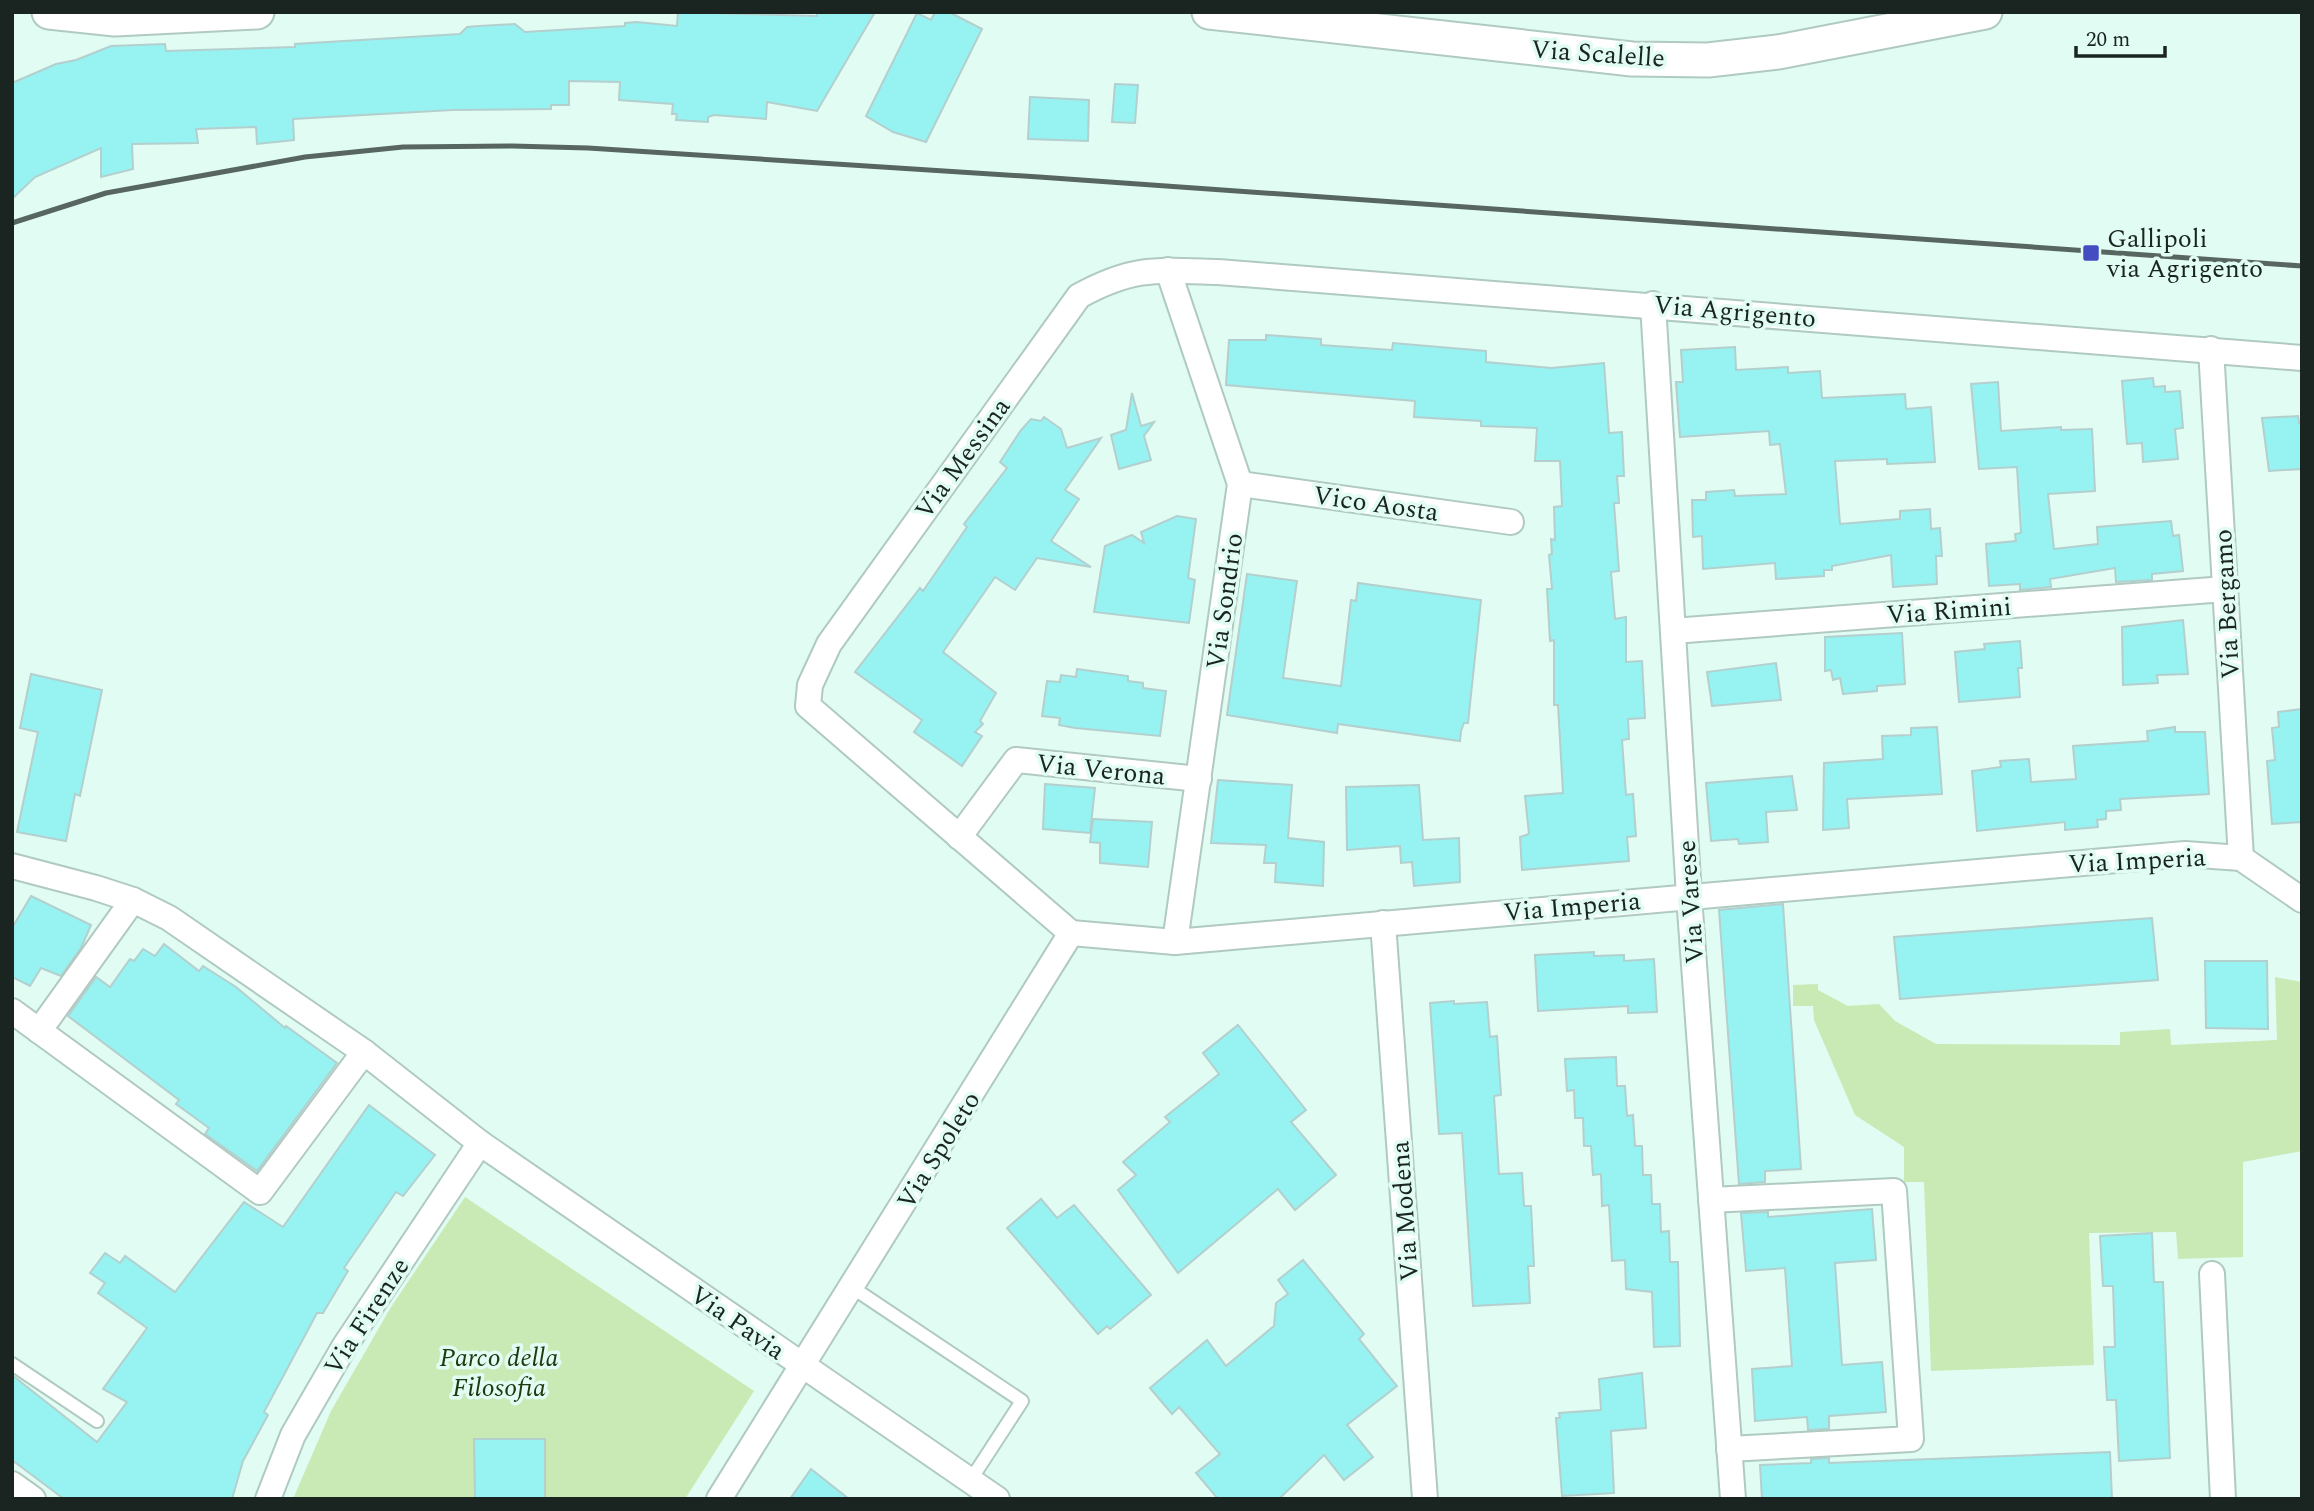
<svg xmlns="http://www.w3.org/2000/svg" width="2314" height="1511" font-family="Spectral,serif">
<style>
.green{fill:#c9eab5}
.building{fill:#97f3f1;stroke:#b3cfce;stroke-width:2}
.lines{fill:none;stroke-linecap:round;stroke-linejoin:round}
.lane-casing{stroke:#b0cac1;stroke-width:16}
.street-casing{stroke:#b0cac1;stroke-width:28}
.secondary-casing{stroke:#b0cac1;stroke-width:37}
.lane{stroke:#fff;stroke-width:12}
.street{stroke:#fff;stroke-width:24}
.secondary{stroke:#fff;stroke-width:33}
.rail{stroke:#576661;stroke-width:5}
.poi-dot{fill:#444cc1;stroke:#e1fcf3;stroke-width:2.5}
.labels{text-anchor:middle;stroke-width:7;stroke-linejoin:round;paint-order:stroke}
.street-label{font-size:26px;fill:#1a2421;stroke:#e1fcf3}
.poi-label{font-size:26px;fill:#1a2421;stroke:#e1fcf3;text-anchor:start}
.park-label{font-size:26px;font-style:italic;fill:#223910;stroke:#e1fcf3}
</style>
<rect width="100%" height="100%" fill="#e1fcf3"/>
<g class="green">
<path d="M2275 977 2302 982V1151L2243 1162V1257L2178 1259 2176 1232 2089 1233 2094 1365 1931 1371 1924 1182H1904V1147L1855 1115 1814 1020 1813 1006H1793V985L1818 984V990L1848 1006 1879 1004 1895 1021 1936 1044 2120 1045V1032L2170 1029 2171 1045 2277 1040Z"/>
<path d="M465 1197 754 1391 685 1499H293L331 1411 391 1307Z"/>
</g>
<g class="building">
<path d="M678 12 817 16V12H875L817 111 767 102 766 119 714 115 708 117V122L676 120 677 114H672L673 104 619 100 620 82 569 81V105H551V109L452 110 293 119 294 140 257 144 256 127 196 129 198 143 132 144 133 169 101 177V148L35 177 12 199V83L56 64 76 60 111 46 165 44 166 51 295 47V44L460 34 467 27 479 26 515 24 525 32 625 26V23L637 22 677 26Z"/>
<path d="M935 12H949L982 29 926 142 893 132 866 116 917 13 931 20Z"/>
<path d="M1115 84 1138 85 1135 123 1112 122Z"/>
<path d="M1030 97 1089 100 1088 141 1028 139Z"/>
<path d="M1266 335 1321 339V345L1392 350 1393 343 1486 351V362L1551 368 1604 363 1609 433 1622 432 1624 476H1617L1619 503H1614L1619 571 1611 572 1615 619 1626 617V662L1642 661 1645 718 1628 719 1629 739 1622 740 1626 795 1633 794 1636 836 1627 837 1629 861 1522 870 1520 837 1529 834 1525 796 1563 793 1558 705H1554V640L1550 641 1547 589H1552L1549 555 1552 554 1551 539 1555 540 1554 507 1562 506 1560 461H1535L1537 428 1481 426V421L1414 417 1415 401 1226 385 1229 340H1266Z"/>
<path d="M1735 347 1736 370 1788 367V373L1820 371 1822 398 1905 394 1906 409 1931 407 1935 462 1887 464V459L1835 461 1840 524 1900 519V511L1930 509 1931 529 1940 528 1942 556H1936L1937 584 1893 587 1891 555 1832 566V570H1824V576L1776 579 1775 563 1703 569 1702 536 1693 537 1692 500H1706V492L1734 490 1735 496 1786 494 1780 444 1770 445 1769 431 1680 437 1676 382H1683L1681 350Z"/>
<path d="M2153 378 2154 387 2165 386V392L2180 391 2183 428 2175 429 2178 459 2143 462 2142 443 2127 444 2122 381Z"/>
<path d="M1998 382 2001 431 2061 427V430L2092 429 2095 491 2048 494 2054 549 2098 544 2097 527 2171 521 2173 536 2179 535 2183 571 2152 574V580L2116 582 2115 568 2050 579 2051 587 2020 590V584L1989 586 1986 544 2016 541 2015 534 2021 533 2017 467 1979 469 1971 384Z"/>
<path d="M1132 393 1141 426 1154 422 1144 436 1151 460 1119 469 1111 435 1126 430Z"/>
<path d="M2298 416 2299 423H2302V469L2269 471 2262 418Z"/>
<path d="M1044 417 1061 429 1067 448 1101 438 1065 490 1079 499 1051 541 1091 567 1037 558 1015 590 995 577 943 652 996 693 980 721 983 724 975 732 982 736 962 766 914 732 922 720 855 672 920 588 923 591 967 527 964 524 1007 468 1000 462 1021 430 1031 419 1041 421Z"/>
<path d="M1177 516 1196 519 1188 578 1195 580 1189 623 1094 612 1105 546 1132 535 1144 543 1141 532Z"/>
<path d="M1247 574 1297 581 1283 678 1341 686 1351 600 1356 601 1358 583 1481 600 1468 723H1464L1461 731 1460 741 1338 724 1337 733 1227 715Z"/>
<path d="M2183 620 2188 674 2157 675 2158 683 2123 685 2122 627Z"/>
<path d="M1902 633 1905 684 1877 686V691L1843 694 1840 678 1833 680 1831 670 1825 671V637Z"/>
<path d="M2020 641 2022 668H2018L2020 697 1959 702 1955 652 1985 649 1984 644Z"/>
<path d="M1776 663 1781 700 1712 706 1707 672Z"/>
<path d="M1077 669 1128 676V681L1143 683V688L1166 691 1160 736 1075 728 1059 725 1060 718 1042 716 1047 681 1060 682 1061 675 1076 677Z"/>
<path d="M31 674 102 690 80 796 75 794 66 841 17 832 38 732 20 728Z"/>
<path d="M2302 709V822L2272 824 2267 761 2275 760 2272 728 2279 727 2278 712Z"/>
<path d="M1937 727 1942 794 1847 799 1849 828 1823 830 1824 763 1883 759 1882 736 1911 735V728Z"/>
<path d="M2175 727V732H2205L2209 794 2120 799 2121 810 2106 811V819L2097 820 2098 827 2065 830V822L1977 831 1972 771 2001 767 2000 761 2029 759 2031 782 2076 779 2073 746 2148 741 2147 731Z"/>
<path d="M1792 776 1797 810 1766 812 1768 842 1739 844 1738 839 1711 841 1706 783Z"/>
<path d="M1218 780 1292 785 1288 838 1324 842 1323 886 1275 882 1276 863H1264L1266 845 1211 843Z"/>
<path d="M1045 784 1095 788 1090 833 1043 829Z"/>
<path d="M1419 785 1423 840 1459 838 1460 882 1414 886 1412 862 1401 863 1400 846 1347 850 1346 787Z"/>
<path d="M1093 819 1152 822 1148 867 1100 863V843L1090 842Z"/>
<path d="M31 896 91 925 81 948 61 976 41 968 30 986 12 977V928Z"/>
<path d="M1783 904 1801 1169 1765 1171V1182L1739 1184 1719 910Z"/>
<path d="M2152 918 2158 980 1900 999 1894 937Z"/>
<path d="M164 944 199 971 203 966 236 987 285 1028 286 1026 337 1063 257 1171 205 1134 209 1128 176 1104 179 1100 68 1016 96 977 110 987 130 959 134 961 143 949 155 956Z"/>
<path d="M1594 952V956L1624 955V961L1654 959 1657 1012 1628 1013V1006L1538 1011 1535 955Z"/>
<path d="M2205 961H2267L2268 1029 2206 1028Z"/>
<path d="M1454 1001V1004L1487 1002 1490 1037 1497 1036 1501 1095 1494 1096 1499 1174 1522 1173 1524 1206H1531L1534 1266H1528L1530 1303 1473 1306 1462 1133 1439 1134 1430 1003Z"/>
<path d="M1238 1025 1306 1110 1291 1122 1336 1175 1295 1210 1278 1189 1178 1273 1118 1190 1136 1175 1123 1162 1170 1122 1165 1117 1219 1074 1203 1053Z"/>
<path d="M1616 1057 1617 1086H1625L1627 1116 1633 1115 1635 1146H1642L1643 1175H1651L1652 1204H1660L1661 1232 1669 1231 1670 1262H1678L1680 1346 1654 1347 1652 1292 1626 1289 1625 1260 1612 1261 1609 1205 1602 1206 1601 1174 1593 1175 1591 1146H1584L1583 1118H1575L1574 1090 1567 1091 1565 1059Z"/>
<path d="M369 1105 435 1155 403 1196 396 1192 344 1268 348 1271 323 1313H317L264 1412 268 1415 243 1461 232 1499H64L12 1460V1375L97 1442 127 1402 103 1389 147 1328 98 1293 105 1283 90 1273 105 1253 120 1263 125 1256 175 1292 244 1202 283 1227Z"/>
<path d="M1041 1199 1057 1218 1074 1205 1151 1295 1110 1329 1107 1326 1098 1334 1007 1228Z"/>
<path d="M1872 1209 1876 1260 1835 1263 1842 1365 1882 1362 1886 1412 1829 1416V1429L1808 1430 1807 1417 1755 1421 1752 1369 1792 1366 1785 1268 1746 1271 1741 1213 1768 1212V1217Z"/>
<path d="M2152 1233 2154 1282H2163L2170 1458 2119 1461 2116 1400H2107L2104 1347H2115L2113 1286H2103L2100 1236Z"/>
<path d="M1303 1260 1364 1334 1359 1339 1397 1386 1347 1425 1373 1457 1344 1480 1324 1455 1279 1499H1218L1196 1473 1220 1454 1179 1407 1172 1414 1150 1388 1207 1340 1226 1366 1274 1326 1276 1303 1288 1294 1278 1280Z"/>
<path d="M1642 1373 1646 1428 1611 1431 1614 1493 1562 1496 1556 1418H1560L1559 1413 1601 1410 1599 1379Z"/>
<path d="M474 1439H545V1499H475Z"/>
<path d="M2110 1452 2112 1499H1762L1760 1465 1811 1463V1459L1829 1458V1463Z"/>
<path d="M811 1469 849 1499H790Z"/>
</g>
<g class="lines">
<g class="lane-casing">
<g id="lane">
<path d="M853 1288 1022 1401 970 1481"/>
<path d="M12 1364 97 1421"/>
</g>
</g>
<g class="street-casing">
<g id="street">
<path d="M1168 270 1240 484 1175 942"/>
<path d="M1653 304 1689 896 1733 1499"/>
<path d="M2211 349 2241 858"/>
<path d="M1240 484 1511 522"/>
<path d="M1673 631 2225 589"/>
<path d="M959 837 1016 760 1199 779"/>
<path d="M12 866 96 888 133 900 169 918 364 1052 480 1143 997 1499"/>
<path d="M1383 923 1425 1499"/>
<path d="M1071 933 808 706 810 685 829 644 1079 296C1134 266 1157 270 1218 272L2302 358"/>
<path d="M1071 933 1175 942 2185 854 2241 858 2302 900"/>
<path d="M12 1011 260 1192 364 1052"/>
<path d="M39 1031 133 900"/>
<path d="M1711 1200 1894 1191 1911 1439 1729 1449"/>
<path d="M2212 1274 2223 1499"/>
<path d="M12 1484 33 1499"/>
<path d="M268 1499 293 1435 344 1347 480 1143"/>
<path d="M719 1499 1071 933"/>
</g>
</g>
<g class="secondary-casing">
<g id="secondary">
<path d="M49 12 115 19 257 12"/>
<path d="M1209 12 1632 59 1708 60 1778 52 1985 12"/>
</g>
</g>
<use href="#lane" class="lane"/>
<use href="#street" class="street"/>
<use href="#secondary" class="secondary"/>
<path class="rail" d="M12 223 106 193 305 157 403 147 512 146 588 148 1039 177 2302 266"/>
</g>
<rect class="poi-dot" x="2082" y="244" width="18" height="18" rx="3.5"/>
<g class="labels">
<g class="street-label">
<text transform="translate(1598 53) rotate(4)" y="9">Via Scalelle</text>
<text transform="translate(1735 311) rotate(5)" y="9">Via Agrigento</text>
<text transform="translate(962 458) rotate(-54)" y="9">Via Messina</text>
<text transform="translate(1376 503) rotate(8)" y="9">Vico Aosta</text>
<text transform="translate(1224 601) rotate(-82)" y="9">Via Sondrio</text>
<text transform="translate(2226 604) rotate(-93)" y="9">Via Bergamo</text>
<text transform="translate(1949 610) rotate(-4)" y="9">Via Rimini</text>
<text transform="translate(1101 769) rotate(6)" y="9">Via Verona</text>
<text transform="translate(2137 860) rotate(-3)" y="9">Via Imperia</text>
<text transform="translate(1690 902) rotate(-94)" y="9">Via Varese</text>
<text transform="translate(1572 906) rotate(-5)" y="9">Via Imperia</text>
<text transform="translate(938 1150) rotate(-58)" y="9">Via Spoleto</text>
<text transform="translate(1404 1211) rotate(-94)" y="9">Via Modena</text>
<text transform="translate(366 1316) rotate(-57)" y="9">Via Firenze</text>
<text transform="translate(738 1322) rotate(35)" y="9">Via Pavia</text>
</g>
<g class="poi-label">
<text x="2107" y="247">Gallipoli<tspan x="2107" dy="30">via Agrigento</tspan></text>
</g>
<g class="park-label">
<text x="499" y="1366">Parco della<tspan x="499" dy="30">Filosofia</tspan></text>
</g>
</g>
<rect width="2314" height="1511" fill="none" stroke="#1a2421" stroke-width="28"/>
<path d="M2076 46v10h89v-10" fill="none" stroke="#1a2421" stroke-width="3.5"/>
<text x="2086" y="46" font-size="21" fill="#1a2421" stroke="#e1fcf3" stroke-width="5" paint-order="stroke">20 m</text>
</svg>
